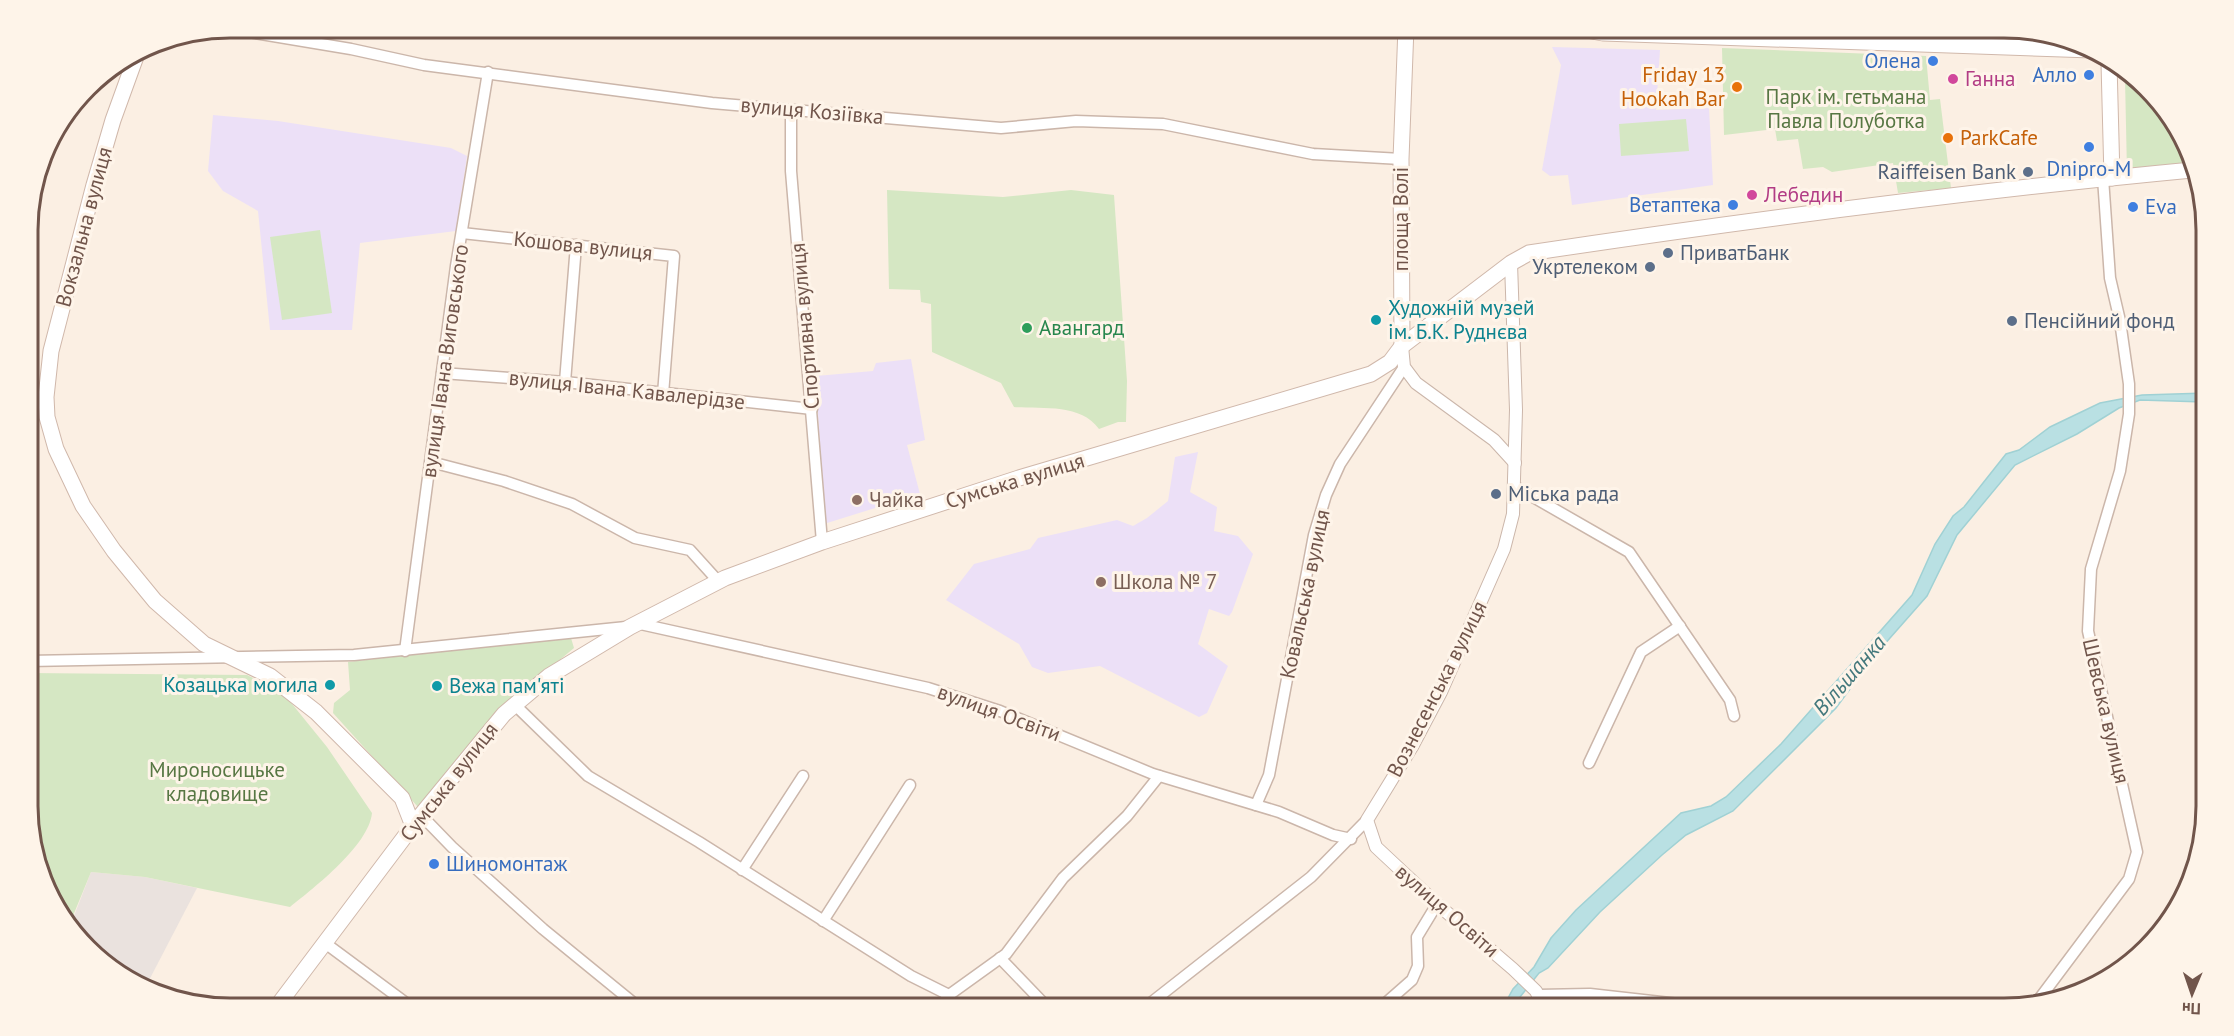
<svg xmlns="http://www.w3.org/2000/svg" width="2234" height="1036" font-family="'PT Sans',sans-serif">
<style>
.industrial{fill:#eae2de}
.education{fill:#ece0f7}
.green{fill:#d5e7c3}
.water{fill:#b9e0e3;stroke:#a0d1d4;stroke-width:1.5}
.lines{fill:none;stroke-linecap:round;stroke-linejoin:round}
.minor-casing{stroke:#cbb6aa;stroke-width:13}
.tertiary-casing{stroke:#cbb6aa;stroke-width:14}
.secondary-casing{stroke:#d0b8ab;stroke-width:17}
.minor{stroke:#fff;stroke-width:10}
.tertiary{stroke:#fff;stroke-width:12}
.secondary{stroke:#fff;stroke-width:15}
.shop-dot{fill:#3f7fe0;stroke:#fef4e9;stroke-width:2}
.hotel-dot{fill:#d1479c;stroke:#fef4e9;stroke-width:2}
.food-dot{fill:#e8710a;stroke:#fef4e9;stroke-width:2}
.service-dot{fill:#5c6f8a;stroke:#fef4e9;stroke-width:2}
.culture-dot{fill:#0f9aa8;stroke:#fef4e9;stroke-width:2}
.leisure-dot{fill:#2e9e5b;stroke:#fef4e9;stroke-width:2}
.education-dot{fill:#8d6e63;stroke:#fef4e9;stroke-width:2}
.labels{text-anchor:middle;stroke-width:6;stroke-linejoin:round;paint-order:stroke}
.shop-label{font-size:21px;fill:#366cbe;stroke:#fef4e9;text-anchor:end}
.food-label{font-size:21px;fill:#c56008;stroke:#fef4e9;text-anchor:end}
.hotel-label{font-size:21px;fill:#b23c85;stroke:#fef4e9;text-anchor:start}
.park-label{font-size:21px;fill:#577743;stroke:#fef4e9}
.street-label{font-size:21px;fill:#71554b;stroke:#fef4e9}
.service-label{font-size:21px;fill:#4e5e75;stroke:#fef4e9;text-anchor:start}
.culture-label{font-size:21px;fill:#0d838f;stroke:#fef4e9;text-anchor:start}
.leisure-label{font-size:21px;fill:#27864d;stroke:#fef4e9;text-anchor:start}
.education-label{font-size:21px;fill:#785e54;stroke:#fef4e9;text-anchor:start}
.water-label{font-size:22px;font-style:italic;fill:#43787c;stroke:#fef4e9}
.rim{fill:none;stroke:#71554b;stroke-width:3}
</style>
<rect width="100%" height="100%" fill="#fbefe3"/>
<path class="industrial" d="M91 872 145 877 197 888 145 988 69 929Z"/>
<g class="education">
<path d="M1552 47 1660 50 1656 110 1709 108 1713 185 1572 205 1568 175 1550 176 1542 170 1561 65Z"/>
<path d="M213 115 278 121 451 148 467 156 456 231 360 243 352 330H270L258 211 223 191 208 171Z"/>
<path d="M911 359 925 440 907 445 920 494 824 524 816 376 873 371 876 363Z"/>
<path d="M1198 452 1190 492 1217 507 1214 531 1238 536 1253 554 1232 612 1229 616 1209 609 1198 644 1228 666 1207 713 1199 717 1100 666 1048 673 1032 667 1019 644 946 600 974 564 1030 549 1038 538 1117 520 1133 526 1147 518 1168 501 1175 457Z"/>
</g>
<g class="green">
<path d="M1722 48 1926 56 1930 100 1940 99 1951 188 1898 193 1893 163 1832 172 1823 167 1803 169 1798 139 1777 141 1775 129 1724 135Z"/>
<path d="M2129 78 2165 107 2189 165 2127 172 2125 79Z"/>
<path d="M1686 119 1689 151 1621 156 1619 124Z"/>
<path d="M887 190 1003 197 1071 190 1114 195 1127 381 1126 422H1118L1099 429C1081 403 1042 409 1014 407L1001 383 932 352 931 304 921 302 920 290 889 289Z"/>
<path d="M320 230 332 313 282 320 270 237Z"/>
<path d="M567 638H571L574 648 507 704 418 807 333 713 334 703 350 690 348 662Z"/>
<path d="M28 673 247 675 284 694 327 747 372 813C369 845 315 887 290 907L145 877 91 872 68 928 29 833Z"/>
</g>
<path class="water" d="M2206 393V402H2204L2140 400 2119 408 2077 434 2015 465 1957 535 1927 596 1875 655 1836 708 1733 811 1686 835 1662 855 1600 912 1548 968 1539 973 1520 997 1524 1009H1502L1513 989 1534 967 1551 938 1576 910 1681 813 1711 806 1726 797 1781 744 1912 595 1935 544 1953 516 1964 507 2006 454 2019 450 2050 427 2100 403 2142 395Z"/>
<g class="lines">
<g class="minor-casing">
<g id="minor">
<path d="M1892 27V43"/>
<path d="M225 28 351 49 424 65 712 103 1001 128 1076 121 1163 124 1313 154 1401 159"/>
<path d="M791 111V171L822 542"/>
<path d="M462 233 674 256 663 394"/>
<path d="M442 373 565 382 812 409"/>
<path d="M565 382 576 245"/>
<path d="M431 462 504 481 572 504 635 538 690 550 718 581"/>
<path d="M1514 486 1629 552 1730 700 1734 716"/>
<path d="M636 623 928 688 1000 711 1153 774 1279 812 1333 835 1351 839"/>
<path d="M405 651 456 266 488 72"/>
<path d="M28 661 354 655 626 627"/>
<path d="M514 704 588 776 699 842 911 976 949 995"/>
<path d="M1589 763 1641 652 1680 626"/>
<path d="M1256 805 1269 775 1314 535 1326 495 1340 464 1404 367"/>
<path d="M421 815 452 847 543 929 641 1009"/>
<path d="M742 870 803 776"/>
<path d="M823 921 910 785"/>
<path d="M325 943 414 1009"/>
<path d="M1000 958 1049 1009"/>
<path d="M1538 995 1590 994 1723 1009"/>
<path d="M2037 1002 2129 879 2137 852 2088 631 2091 569 2120 471 2129 414V384L2120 321 2110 278 2103 178"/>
<path d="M938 1009 949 995 1006 954 1063 878 1127 816 1159 776"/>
<path d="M1143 1009 1311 877 1367 820"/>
<path d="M1379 1009 1412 980 1418 966 1417 937 1437 904"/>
</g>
</g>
<g class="tertiary-casing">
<g id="tertiary">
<path d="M1511 263 1516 410 1513 514 1504 549 1441 692 1413 745 1367 820 1376 847 1437 904 1513 969 1536 991 1544 1009"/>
<path d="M1402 346 1404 367 1416 383 1494 440 1515 463"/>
</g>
</g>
<g class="secondary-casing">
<g id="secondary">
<path d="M1570 27 1603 33 2092 50"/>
<path d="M138 51 113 120 94 185 51 351 46 397 47 417 56 449 83 506 114 551 155 601 204 644 270 676 316 712 402 798 413 826"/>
<path d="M2109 63 2112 178"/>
<path d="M1402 346 1401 159 1406 27"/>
<path d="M275 1009 421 815 504 714 549 676 630 627 725 578 822 542 1019 478 1371 374 1390 362 1402 346 1511 263 1529 253C1749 220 1970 191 2192 170"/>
</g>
</g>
<use href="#minor" class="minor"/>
<use href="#tertiary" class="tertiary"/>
<use href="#secondary" class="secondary"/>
</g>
<g class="shop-dot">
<circle cx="1933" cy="61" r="6"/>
<circle cx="2089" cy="75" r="6"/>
<circle cx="2089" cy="147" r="6"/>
<circle cx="1733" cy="205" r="6"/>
<circle cx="2133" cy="207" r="6"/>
<circle cx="434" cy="864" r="6"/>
</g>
<g class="hotel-dot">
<circle cx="1953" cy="79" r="6"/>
<circle cx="1752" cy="195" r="6"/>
</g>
<g class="food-dot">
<circle cx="1737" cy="87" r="6"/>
<circle cx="1948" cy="138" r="6"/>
</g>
<g class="service-dot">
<circle cx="2028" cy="172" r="6"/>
<circle cx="1668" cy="253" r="6"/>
<circle cx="1650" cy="267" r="6"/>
<circle cx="2012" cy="321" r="6"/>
<circle cx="1496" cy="494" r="6"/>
</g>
<g class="culture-dot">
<circle cx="1376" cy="320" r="6"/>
<circle cx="330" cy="685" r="6"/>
<circle cx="437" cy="686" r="6"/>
</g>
<circle class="leisure-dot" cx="1027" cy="328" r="6"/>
<g class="education-dot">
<circle cx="857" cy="500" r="6"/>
<circle cx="1101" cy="582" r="6"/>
</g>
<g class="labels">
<g class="shop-label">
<text x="1921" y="68">Олена</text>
<text x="2077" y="82">Алло</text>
<text x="2089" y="176" text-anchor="middle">Dnipro-M</text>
<text x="1721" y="212">Ветаптека</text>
<text x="2145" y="214" text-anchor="start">Eva</text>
<text x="446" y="871" text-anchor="start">Шиномонтаж</text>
</g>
<g class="food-label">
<text x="1725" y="82">Friday 13<tspan x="1725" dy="24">Hookah Bar</tspan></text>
<text x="1960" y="145" text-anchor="start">ParkCafe</text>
</g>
<g class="hotel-label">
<text x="1965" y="86">Ганна</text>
<text x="1764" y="202">Лебедин</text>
</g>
<g class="park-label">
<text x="1846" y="104">Парк ім. гетьмана<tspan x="1846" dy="24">Павла Полуботка</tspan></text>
<text x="217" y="777">Мироносицьке<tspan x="217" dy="24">кладовище</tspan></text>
</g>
<g class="street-label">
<text transform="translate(812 111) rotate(5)" y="7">вулиця Козіївка</text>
<text transform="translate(1401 219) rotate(-90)" y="7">площа Волі</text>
<text transform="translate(84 227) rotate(-75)" y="7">Вокзальна вулиця</text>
<text transform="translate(583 246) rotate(6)" y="7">Кошова вулиця</text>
<text transform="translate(805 326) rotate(-95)" y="7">Спортивна вулиця</text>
<text transform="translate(445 361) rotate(-82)" y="7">вулиця Івана Виговського</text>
<text transform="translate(627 390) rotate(6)" y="7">вулиця Івана Кавалерідзе</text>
<text transform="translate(1015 481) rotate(-17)" y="7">Сумська вулиця</text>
<text transform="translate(1305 594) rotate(-78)" y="7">Ковальська вулиця</text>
<text transform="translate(1437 689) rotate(-63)" y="7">Вознесенська вулиця</text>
<text transform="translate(2106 711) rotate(77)" y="7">Шевська вулиця</text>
<text transform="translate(999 713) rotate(20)" y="7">вулиця Освіти</text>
<text transform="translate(449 782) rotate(-52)" y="7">Сумська вулиця</text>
<text transform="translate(1447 911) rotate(41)" y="7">вулиця Освіти</text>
</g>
<g class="service-label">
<text x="2016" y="179" text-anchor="end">Raiffeisen Bank</text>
<text x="1680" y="260">ПриватБанк</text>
<text x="1638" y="274" text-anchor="end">Укртелеком</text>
<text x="2024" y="328">Пенсійний фонд</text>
<text x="1508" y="501">Міська рада</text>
</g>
<g class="culture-label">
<text x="1388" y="315">Художній музей<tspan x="1388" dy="24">ім. Б.К. Руднєва</tspan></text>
<text x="318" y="692" text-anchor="end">Козацька могила</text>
<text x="449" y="693">Вежа пам'яті</text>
</g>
<g class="leisure-label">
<text x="1039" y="335">Авангард</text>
</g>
<g class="education-label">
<text x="869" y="507">Чайка</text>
<text x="1113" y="589">Школа № 7</text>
</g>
<g class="water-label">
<text transform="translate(1849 675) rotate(-49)" y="8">Вільшанка</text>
</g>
</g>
<path d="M0 0H2234V1036H0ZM230 38H2004A192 192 0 0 1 2196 230V806A192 192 0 0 1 2004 998H230A192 192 0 0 1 38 806V230A192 192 0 0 1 230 38Z" fill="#fef4e9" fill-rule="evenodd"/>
<path class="rim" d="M230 38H2004A192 192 0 0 1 2196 230V806A192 192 0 0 1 2004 998H230A192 192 0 0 1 38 806V230A192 192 0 0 1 230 38Z"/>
<g transform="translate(2192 994) rotate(182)" stroke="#fef4e9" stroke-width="4.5" paint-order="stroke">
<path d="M0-4.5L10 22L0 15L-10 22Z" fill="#71554b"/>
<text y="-9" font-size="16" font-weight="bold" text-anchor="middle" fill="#71554b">Пн</text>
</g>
</svg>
